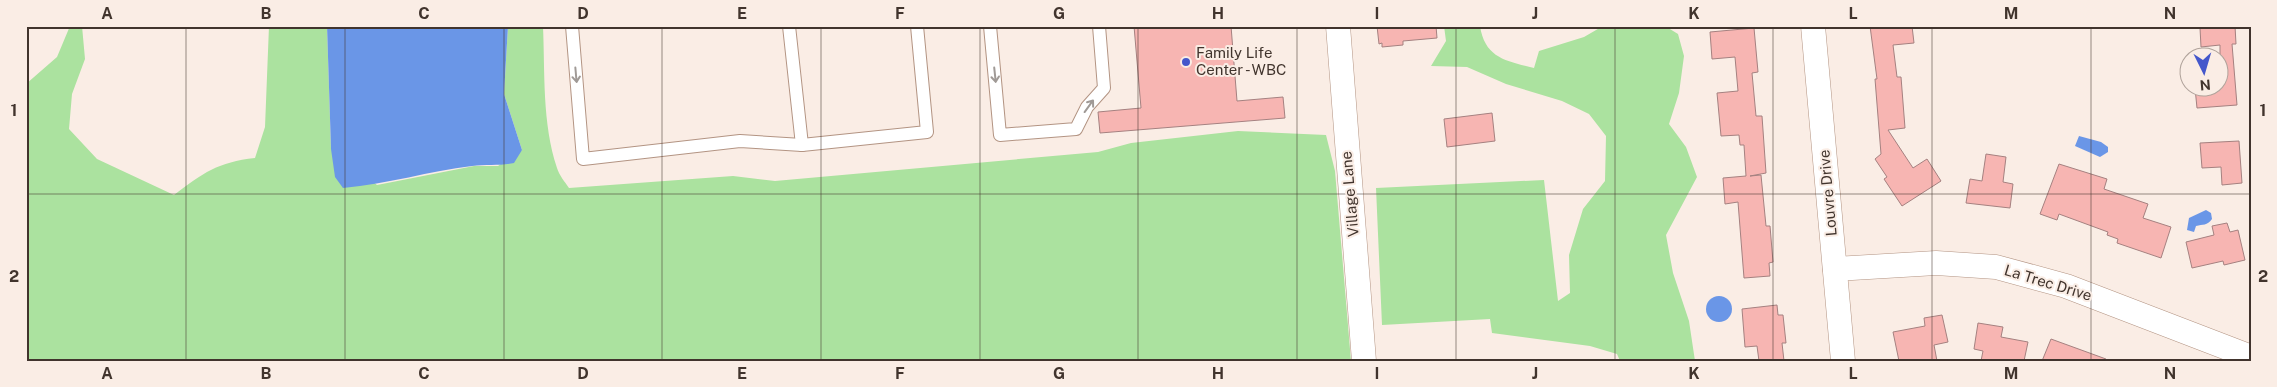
<svg xmlns="http://www.w3.org/2000/svg" width="2277" height="387" font-family="'Public Sans',sans-serif">
<style>
.green{fill:#abe29f}
.water{fill:#6a96e7}
.building{fill:#f7b5b2;stroke:#a58180}
.lines{fill:none;stroke-linecap:round;stroke-linejoin:round}
.lane-casing{stroke:#b39483;stroke-width:14}
.street-casing{stroke:#b39483;stroke-width:25}
.lane{stroke:#fff;stroke-width:12}
.street{stroke:#fff;stroke-width:24}
.oneway{stroke:#a09a96}
.grid{fill:none;stroke:#41342d;stroke-width:1;stroke-opacity:0.55}
.poi-dot{fill:#4457cb;stroke:#faede5;stroke-width:2}
.labels{text-anchor:middle;stroke-width:4;stroke-linejoin:round;paint-order:stroke}
.poi-label{font-size:15px;fill:#41342d;stroke:#faede5;text-anchor:start}
.street-label{font-size:15px;fill:#41342d;stroke:#faede5}
.neatline{fill:none;stroke:#41342d;stroke-width:2}
.grid-label{font-size:16px;text-anchor:middle;font-weight:bold;fill:#41342d}
</style>
<rect width="100%" height="100%" fill="#faede5"/>
<g class="green">
<path d="M70 26H82L85 59 72 94 69 129 97 159 174 195C203 173 218 162 255 158L265 127 269 26H327L331 149 377 185 474 166H498L522 150 504 94 508 26H543C545 73 542 123 557 168 559 175 565 182 569 188L733 176 775 181 1098 152 1131 143 1238 131 1326 135 1335 171 1351 361H26V84L57 57Z"/>
<path d="M1444 26H1480C1485 58 1506 61 1534 68L1539 51 1584 37 1603 26H1665L1678 34 1684 56 1679 93 1669 124 1686 147 1697 177 1666 235 1673 273 1689 321 1695 361H1620L1617 354 1590 346 1492 333 1490 319 1382 325 1376 188 1544 180 1558 301 1570 293 1569 255 1583 209 1605 181 1606 136 1589 114 1562 101 1506 84 1467 67 1431 66 1446 41Z"/>
</g>
<g class="water">
<path d="M327 26H508L504 94 522 150 514 163C500 166 487 164 472 166 429 171 389 184 343 188L335 177 331 149Z"/>
<path d="M2079 136 2101 142 2108 147V152L2100 157 2075 146Z"/>
<path d="M2206 210 2211 213 2212 219C2207 226 2203 224 2196 226L2194 232 2187 230 2189 218Z"/>
<circle cx="1719" cy="309" r="13"/>
</g>
<g class="building">
<path d="M1134 26H1231L1237 101 1283 97 1285 118 1100 133 1098 112 1141 108Z"/>
<path d="M1377 26H1436L1437 38 1403 41V45L1382 47V43L1379 44Z"/>
<path d="M1870 26H1912L1914 43 1893 45 1897 77H1901L1905 128 1888 130 1913 168 1927 159 1941 181 1902 206 1884 179 1887 177 1875 159 1881 154 1875 79H1877Z"/>
<path d="M2204 26H2235L2236 44H2232L2237 105 2197 108 2195 88H2220V45L2201 47 2200 28Z"/>
<path d="M1754 28 1758 72 1752 73 1756 116H1762L1766 173 1750 176 1761 175 1766 226H1770L1773 262 1769 263 1770 276 1744 278 1738 202 1725 204 1723 178 1746 176 1744 145H1740L1739 135 1721 136 1717 93 1738 91 1735 57 1712 59 1710 32Z"/>
<path d="M1492 113 1495 141 1447 147 1444 119Z"/>
<path d="M2239 141 2242 183 2222 185 2221 167 2202 168 2200 143Z"/>
<path d="M1986 154 2006 157 2003 182 2013 184 2010 208 1966 203 1970 179 1982 181Z"/>
<path d="M2059 164 2107 179 2104 189 2148 204 2143 218 2171 227 2161 258 2117 243 2118 239 2107 235 2108 232 2059 214 2057 220 2040 214Z"/>
<path d="M2227 223 2230 232 2238 230 2245 260 2224 265 2223 261 2192 268 2186 242 2214 235 2212 226Z"/>
<path d="M1777 305 1778 315H1783L1786 343H1782L1784 361H1759L1757 346 1745 347 1742 309Z"/>
<path d="M1942 315 1948 342 1934 345 1937 361H1899L1893 332 1925 326 1924 318Z"/>
<path d="M1978 323 2003 327 2001 337 2028 342 2024 361H1981L1983 351 1974 349Z"/>
<path d="M2051 339 2106 359 2105 361H2042Z"/>
</g>
<g class="lines">
<g class="lane-casing">
<g id="lane">
<path d="M572 26 583 159 740 141 802 145 927 132 917 26"/>
<path d="M789 26 802 145"/>
<path d="M990 26 1000 135 1076 129 1087 107 1104 88 1099 26"/>
</g>
</g>
<g class="street-casing">
<g id="street">
<path d="M1338 26 1364 361"/>
<path d="M1813 26 1843 361"/>
<path d="M1835 269 1936 263 1996 267 2066 286 2251 357"/>
</g>
</g>
<use href="#lane" class="lane"/>
<use href="#street" class="street"/>
</g>
<defs><path id="oneway-shaft" d="M-6 0H5M1.5-3L5.5 0L1.5 3" fill="none" stroke-width="1.6" stroke-linecap="round" stroke-linejoin="round" transform="scale(1.25)"/></defs>
<g class="oneway">
<use href="#oneway-shaft" transform="translate(576 75) rotate(85)"/>
<use href="#oneway-shaft" transform="translate(995 75) rotate(84)"/>
<use href="#oneway-shaft" transform="translate(1089 106) rotate(-54)"/>
</g>
<path class="grid" d="M186 26V361M345 26V361M504 26V361M662 26V361M821 26V361M980 26V361M1138 26V361M1297 26V361M1456 26V361M1615 26V361M1773 26V361M1932 26V361M2091 26V361M26 194H2251"/>
<circle class="poi-dot" cx="1186" cy="62" r="5"/>
<g class="labels">
<g class="poi-label">
<text x="1196" y="58">Family Life<tspan x="1196" dy="17">Center - WBC</tspan></text>
</g>
<g class="street-label">
<text transform="translate(1828 193) rotate(-95)" y="5">Louvre Drive</text>
<text transform="translate(1350 194) rotate(-95)" y="5">Village Lane</text>
<text transform="translate(2048 283) rotate(17)" y="5">La Trec Drive</text>
</g>
</g>
<rect width="2277" height="387" fill="none" stroke="#faede5" stroke-width="55"/>
<g transform="translate(2204 72) rotate(175)"><circle r="24" fill="#faede5" stroke="#b0a39b"/>
<path d="M0-4L9 19L0 12L-9 19Z" fill="#4457cb"/>
<text y="-8" font-size="14" font-weight="bold" text-anchor="middle" fill="#41342d">N</text>
</g>
<rect x="28" y="28" width="2222" height="332" class="neatline"/>
<g class="grid-label">
<text x="107" y="19">A</text>
<text x="266" y="19">B</text>
<text x="424" y="19">C</text>
<text x="583" y="19">D</text>
<text x="742" y="19">E</text>
<text x="900" y="19">F</text>
<text x="1059" y="19">G</text>
<text x="1218" y="19">H</text>
<text x="1377" y="19">I</text>
<text x="1535" y="19">J</text>
<text x="1694" y="19">K</text>
<text x="1853" y="19">L</text>
<text x="2011" y="19">M</text>
<text x="2170" y="19">N</text>
<text x="14" y="116">1</text>
<text x="2263" y="116">1</text>
<text x="14" y="282">2</text>
<text x="2263" y="282">2</text>
<text x="107" y="379">A</text>
<text x="266" y="379">B</text>
<text x="424" y="379">C</text>
<text x="583" y="379">D</text>
<text x="742" y="379">E</text>
<text x="900" y="379">F</text>
<text x="1059" y="379">G</text>
<text x="1218" y="379">H</text>
<text x="1377" y="379">I</text>
<text x="1535" y="379">J</text>
<text x="1694" y="379">K</text>
<text x="1853" y="379">L</text>
<text x="2011" y="379">M</text>
<text x="2170" y="379">N</text>
</g>
</svg>
